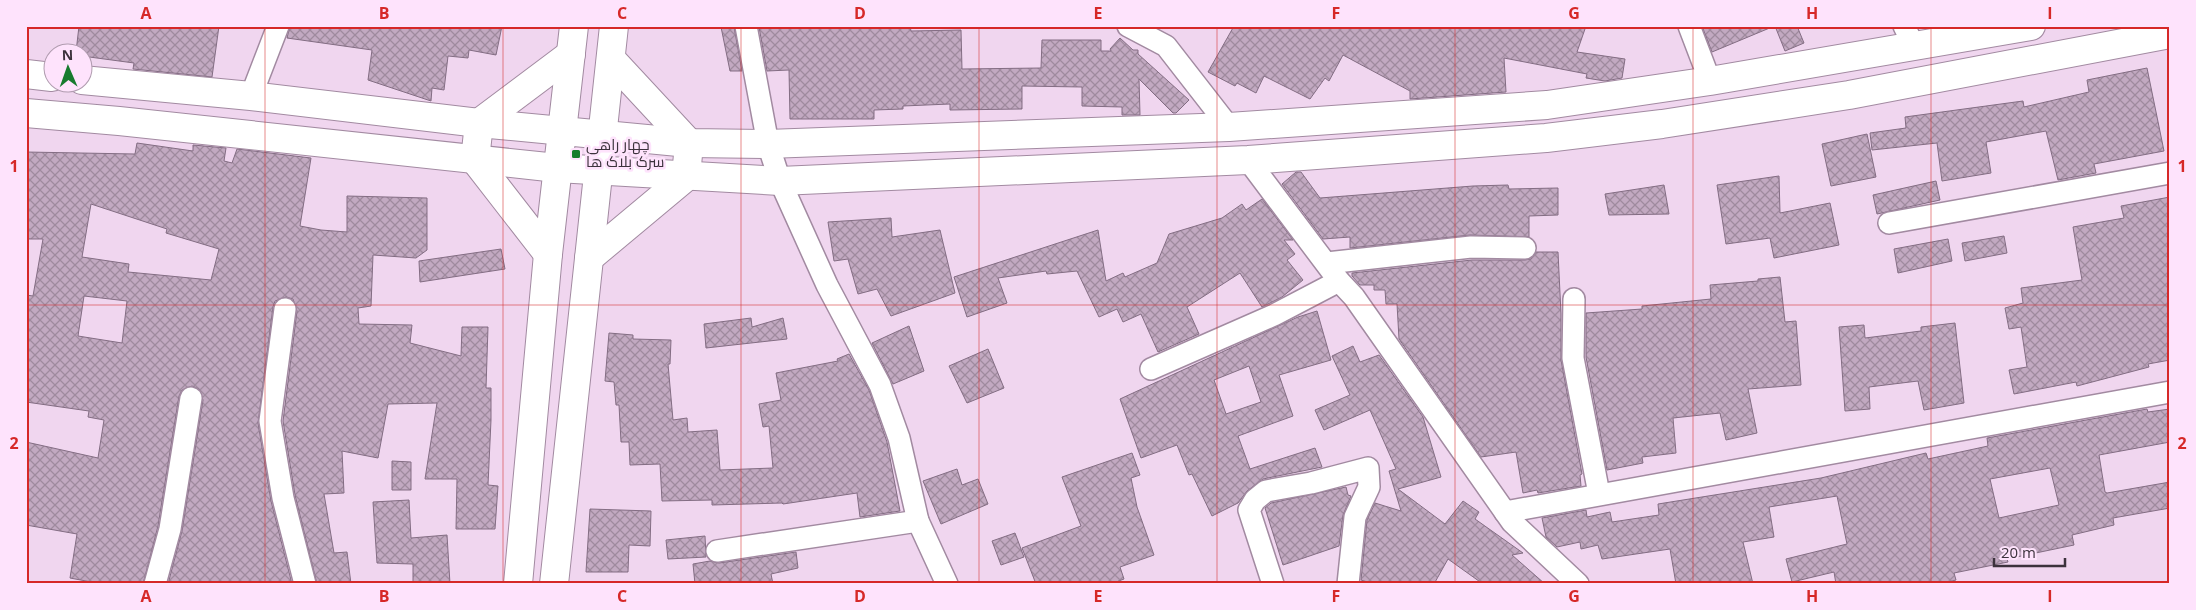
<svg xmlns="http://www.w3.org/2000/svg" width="2196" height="610" font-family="'Open Sans',Cairo,sans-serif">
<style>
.building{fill:url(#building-cross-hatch);stroke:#836d83;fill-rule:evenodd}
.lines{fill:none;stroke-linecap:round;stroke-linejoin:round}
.minor-casing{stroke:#a28aa1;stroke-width:24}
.tertiary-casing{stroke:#a28aa1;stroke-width:30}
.minor{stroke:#fff;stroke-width:21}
.tertiary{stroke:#fff;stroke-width:28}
.grid{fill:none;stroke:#d62828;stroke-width:1;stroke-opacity:0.55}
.poi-dot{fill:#177b2e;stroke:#fee3fc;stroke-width:2}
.labels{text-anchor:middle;stroke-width:5;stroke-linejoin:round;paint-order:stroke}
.poi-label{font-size:15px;fill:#3c323c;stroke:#fee3fc;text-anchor:start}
.neatline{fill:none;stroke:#d62828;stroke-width:2}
.grid-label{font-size:16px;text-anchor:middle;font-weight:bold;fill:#d62828}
</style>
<defs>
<pattern id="building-cross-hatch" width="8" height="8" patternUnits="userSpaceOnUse" patternTransform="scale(1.25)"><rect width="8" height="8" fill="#c2a9c1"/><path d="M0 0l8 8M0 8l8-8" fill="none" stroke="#9f8a9e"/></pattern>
</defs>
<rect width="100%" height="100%" fill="#f0d6ef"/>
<g class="building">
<path d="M79 26H219L212 77 133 69 134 63 82 56V52H76Z"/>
<path d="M290 26H502L496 55 469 50 468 58 448 56 444 90 432 88 431 101 368 80 372 50 287 38Z"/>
<path d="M910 26 911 31 961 30 962 69 1041 68 1042 40H1101V51H1111L1110 49 1120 38 1133 50H1138V54L1189 100 1176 113H1173L1139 79 1140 115H1122V107L1082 106V87L1022 86V109L950 110V104L903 106V109L874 110V119H790L789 70 767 71 759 27Z"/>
<path d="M1234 26H1586L1577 52 1625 59 1622 78 1605 81 1586 78 1587 74 1504 58 1506 92 1410 99V91L1343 55 1329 81 1325 78 1310 99 1264 76 1256 93 1237 83 1235 86 1208 72Z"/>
<path d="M1702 26H1772V27L1712 52Z"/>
<path d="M1775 26H1797L1804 43 1785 51Z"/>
<path d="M721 27H734L742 71H730Z"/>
<path d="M2147 68 2164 151 2094 164 2096 173 2058 180 2046 131 1986 142 1991 173 1942 181 1937 143 1872 150 1870 133 1906 128 1905 117 2023 101 2024 107 2089 92 2087 80Z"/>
<path d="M1867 134 1876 177 1831 186 1822 144Z"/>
<path d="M137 143 193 151V145L226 148 224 161 232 163 237 149 311 158 300 226 321 230 347 232V196L427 198V250L416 258 373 255 371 306 358 308 359 324 412 325 410 343 461 356 462 327H488L486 388H491V420L488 485 498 486 495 529H456L457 479H425L437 403 388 404 378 458 342 451 344 493 324 494 334 553 347 552 351 584H317L295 495 283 421 297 311 293 299 286 297 275 301 273 307 258 423 271 501 292 584H168L182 531 203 400 199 389 192 386 182 390 179 396 158 526 143 584H102L70 578 77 534 26 525V442L98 458 104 420 88 417 89 411 26 402V295L33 296 43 239H26V152L135 154ZM91 204 167 229 166 233 219 249 211 280 128 272 129 264 82 257ZM84 296 127 301 122 343 78 336Z"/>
<path d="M1296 172H1301L1320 198 1473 186 1508 185 1509 189 1558 188V215L1529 216V237L1470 235 1350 248V237L1323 239 1282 184Z"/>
<path d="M1779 176 1780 213 1830 203 1839 245 1774 258 1770 238 1726 244 1717 185Z"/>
<path d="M1936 181 1940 200 1877 214 1873 195Z"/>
<path d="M1664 185 1669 214 1609 215 1605 194Z"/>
<path d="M2170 197V360L2148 364 2149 367 2077 386 2076 382 2014 394 2009 370 2027 367 2021 327 2009 329 2005 308 2023 303 2021 288 2082 280 2073 227 2124 218 2121 206Z"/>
<path d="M1262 199 1293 240H1284L1295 254 1287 260 1303 280 1282 297 1262 307 1240 273 1187 307 1199 334 1158 352 1141 314 1123 322 1117 309 1099 317 1077 271 1047 274 1046 271 998 278 1007 303 967 317 954 277 1098 230 1106 281 1123 273 1125 277 1157 263 1169 234 1222 218 1242 204 1246 210Z"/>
<path d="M891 218 892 237 940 230 955 293 891 316 877 289 858 294 848 259 834 261 828 222Z"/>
<path d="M2004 236 2007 253 1965 261 1962 243Z"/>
<path d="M1948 239 1952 261 1898 273 1894 249Z"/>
<path d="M501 249 505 269 420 282 419 261Z"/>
<path d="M1536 252H1558L1561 314V360L1582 474 1580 475 1581 486 1538 493 1537 490 1523 493 1516 452 1481 457 1399 339 1397 304H1386L1385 290H1374V285H1360L1352 276V273L1472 260H1525L1531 259Z"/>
<path d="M1780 277 1785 322 1796 321 1801 385 1748 389 1757 433 1726 440 1720 413 1673 418 1676 453 1642 457 1643 463 1607 470 1586 357V313L1642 309V306L1711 299 1710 285 1758 281V279Z"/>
<path d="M1317 311 1331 360 1279 375 1293 416 1238 436 1250 469 1315 448 1322 467 1263 479 1247 491 1238 503 1212 516 1192 474 1189 475 1177 445 1141 458 1120 399 1298 317ZM1249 366 1261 402 1226 414 1214 380Z"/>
<path d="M751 318 752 327 783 318 787 339 706 348 704 324Z"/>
<path d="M1955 323 1964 403 1924 410 1918 381 1869 387 1870 409 1845 411 1839 327 1864 325 1865 338 1921 331V327Z"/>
<path d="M909 326 924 371 893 384 872 343Z"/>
<path d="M609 333 633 335V339L671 340 670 364H668L673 420 687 418 688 432 717 430 720 470 773 468 769 426 763 427 759 404 781 400 776 373 838 361 837 359 849 354 869 390 887 442 900 511 860 517 857 493 783 504 782 503 712 505V500L662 501 660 464 630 465 629 442H621L619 405H616L614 382 605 381Z"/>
<path d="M1353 346 1360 362 1379 355 1423 417 1441 477 1398 489 1445 524 1463 501 1479 512 1475 519 1523 553 1512 555 1545 584H1483L1448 559 1434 584H1374L1361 580 1367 520 1375 503 1401 511 1389 471 1396 469 1370 410 1324 430 1315 410 1350 395 1332 356Z"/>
<path d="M988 349 1004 388 967 403 949 366Z"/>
<path d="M2147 409 2148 412 2170 409V442L2099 455 2105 492 2107 493 2170 482V508L2113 518 2114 525 2072 535 2074 545 2007 559 2008 562 1954 573 1956 580 1940 584H1836L1834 572 1792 582 1786 559 1847 544 1837 496 1769 507 1774 537 1743 542 1753 584H1676L1670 549 1602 559 1598 545 1581 549 1580 542 1557 547 1546 537 1542 518 1586 510 1587 517 1610 512 1612 522 1659 515 1658 504 1821 478 1926 453 1928 459 1988 446 1987 438ZM2050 468 2059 505 1999 518 1990 479Z"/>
<path d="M1132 453 1140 475 1131 478 1137 507 1154 555 1120 567 1124 579 1111 584H1036L1022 548 1081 526 1062 477Z"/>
<path d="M392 461 411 462V490H392Z"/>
<path d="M957 469 962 485 978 479 988 504 941 524 923 481Z"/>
<path d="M1346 487 1348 495 1351 496 1343 515 1339 546 1283 565 1265 508 1271 503Z"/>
<path d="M409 500 411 538 447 535 450 584H413V564L377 563 373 502Z"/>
<path d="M590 509 651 511 650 546 629 545 628 572H586Z"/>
<path d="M1015 533 1024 557 1001 565 992 541Z"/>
<path d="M705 536 706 557 668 559 666 540Z"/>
<path d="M796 552 798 568 771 574 773 584H695L693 564 710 561 719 563Z"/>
</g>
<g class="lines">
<g class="minor-casing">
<g id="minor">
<path d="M746 26 768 144 780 181 827 285 880 385 899 438 918 521 947 584"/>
<path d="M1128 26 1166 46 1229 127"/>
<path d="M1689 26 1710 81"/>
<path d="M1904 26 1914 46"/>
<path d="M251 96 278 26"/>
<path d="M1248 160 1339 281 1354 297 1512 522 1578 584"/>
<path d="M1889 223 2170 173"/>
<path d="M1327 263 1471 247 1525 248"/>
<path d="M1574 299 1573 358 1599 494"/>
<path d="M285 309 270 421 283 498 305 584"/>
<path d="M1151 369 1274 315 1339 281"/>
<path d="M1505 512 2170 392"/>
<path d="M717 551 918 521"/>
<path d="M155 584 170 529 191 398"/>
<path d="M1273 584 1249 510 1255 500 1266 491 1311 483 1368 468 1369 487 1355 517 1348 584"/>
</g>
</g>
<g class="tertiary-casing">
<g id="tertiary">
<path d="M26 74 52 77"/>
<path d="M82 80 251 96 479 123 689 143 768 144 1229 127 1547 105 1710 81 2031 26"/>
<path d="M26 113 119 121 557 168 780 181 1248 160 1546 138 1662 124 1849 95 2170 34"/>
<path d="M548 254 475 160 479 123 571 54"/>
<path d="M589 258 686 177 689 143 611 59"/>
<path d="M518 584 548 254 574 26"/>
<path d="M554 584 614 26"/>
</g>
</g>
<use href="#minor" class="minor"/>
<use href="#tertiary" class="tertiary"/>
</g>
<path class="grid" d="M265 26V584M503 26V584M741 26V584M979 26V584M1217 26V584M1455 26V584M1693 26V584M1931 26V584M26 305H2170"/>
<rect class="poi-dot" x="571" y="149" width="10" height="10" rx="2.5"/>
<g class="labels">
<g class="poi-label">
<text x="586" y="150">چهار راهی<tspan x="586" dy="17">سرک بلاک ها</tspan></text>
</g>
</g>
<rect width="2196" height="610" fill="none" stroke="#fee3fc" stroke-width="55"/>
<g transform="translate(68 68) rotate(358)"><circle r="24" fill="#fee3fc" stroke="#b09caf"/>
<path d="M0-4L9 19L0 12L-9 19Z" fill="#177b2e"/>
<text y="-8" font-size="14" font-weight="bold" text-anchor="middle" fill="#3c323c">N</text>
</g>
<path d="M1994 558v8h71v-8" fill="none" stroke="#3c323c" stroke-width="2.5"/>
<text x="2001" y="558" font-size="15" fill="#3c323c" stroke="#fee3fc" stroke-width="4" paint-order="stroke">20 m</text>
<rect x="28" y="28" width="2140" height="554" class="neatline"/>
<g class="grid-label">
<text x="146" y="19">A</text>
<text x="384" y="19">B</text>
<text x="622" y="19">C</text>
<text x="860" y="19">D</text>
<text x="1098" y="19">E</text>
<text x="1336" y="19">F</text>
<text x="1574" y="19">G</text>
<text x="1812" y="19">H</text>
<text x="2050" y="19">I</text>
<text x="14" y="172">1</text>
<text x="2182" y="172">1</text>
<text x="14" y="449">2</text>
<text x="2182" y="449">2</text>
<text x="146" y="602">A</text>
<text x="384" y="602">B</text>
<text x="622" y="602">C</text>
<text x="860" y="602">D</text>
<text x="1098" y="602">E</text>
<text x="1336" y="602">F</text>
<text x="1574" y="602">G</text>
<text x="1812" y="602">H</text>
<text x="2050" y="602">I</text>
</g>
</svg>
